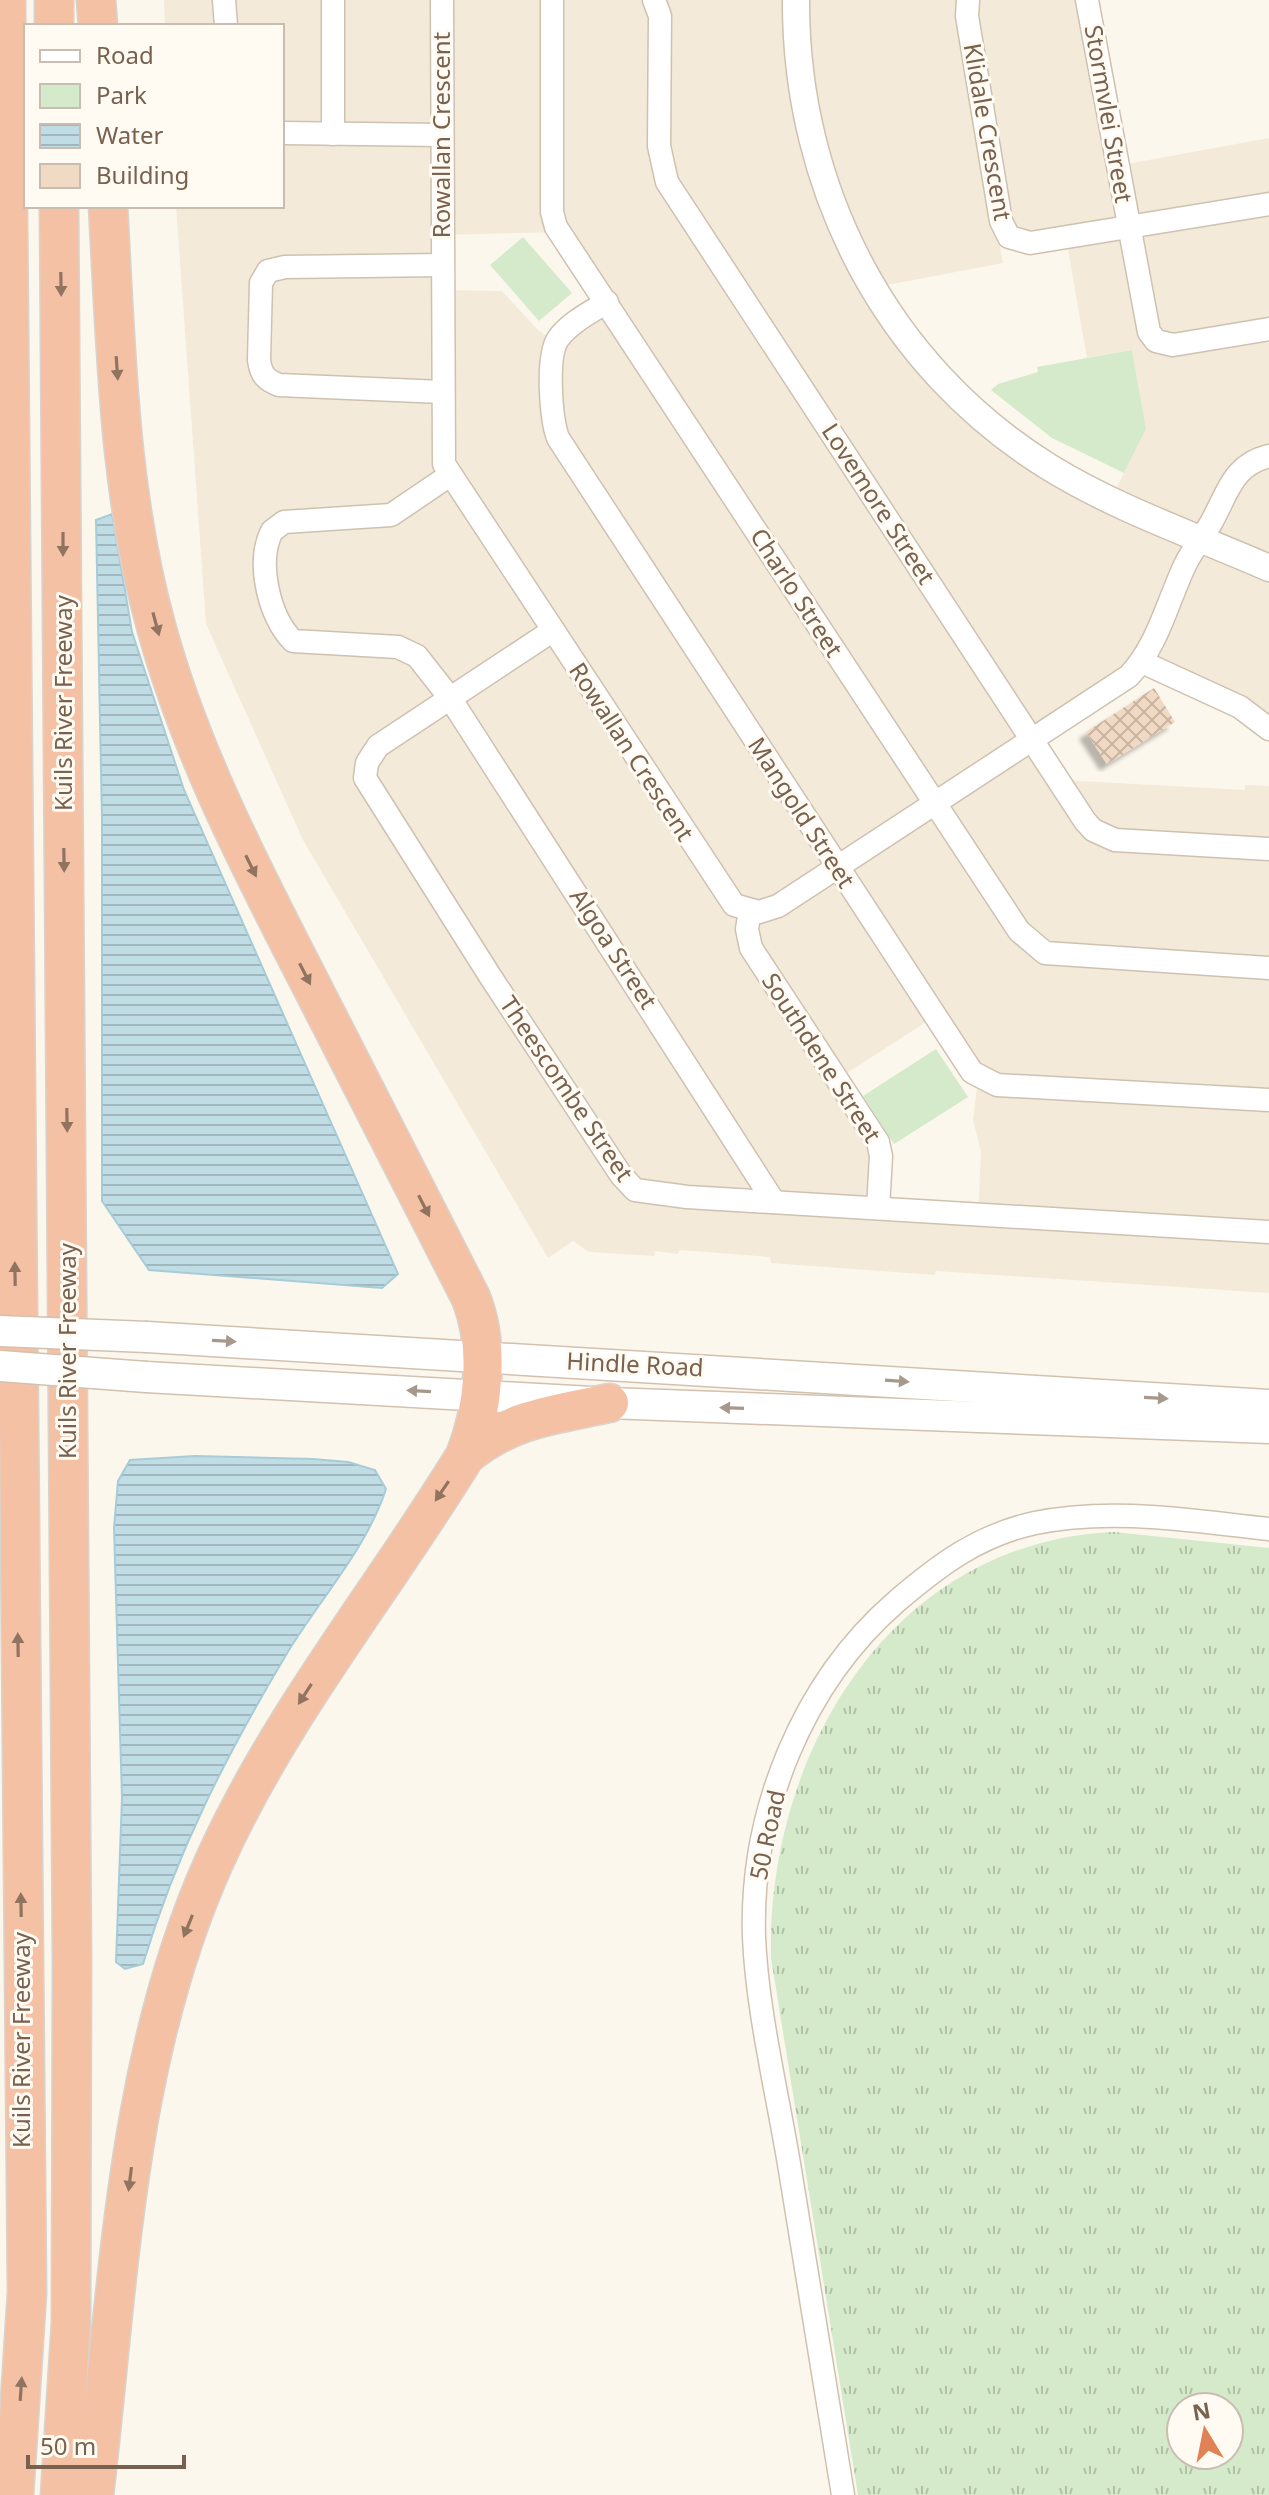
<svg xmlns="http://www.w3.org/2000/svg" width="1269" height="2495" font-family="'Noto Sans',sans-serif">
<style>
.residential{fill:#f4eada;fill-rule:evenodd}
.grass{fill:url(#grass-tufts);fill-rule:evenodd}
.park{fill:#d4eaca}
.water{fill:url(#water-rules);stroke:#a6ccd8;stroke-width:2}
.building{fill:url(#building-cross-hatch);filter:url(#shadow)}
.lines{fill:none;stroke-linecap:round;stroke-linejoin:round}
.minor-casing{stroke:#cfc1b0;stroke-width:25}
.tertiary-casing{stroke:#cfc1b0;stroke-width:29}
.secondary-casing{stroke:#d2c1af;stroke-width:33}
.motorway-casing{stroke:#d9d3cd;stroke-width:41}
.minor{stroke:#fff;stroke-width:22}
.tertiary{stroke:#fff;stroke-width:26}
.secondary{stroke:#fff;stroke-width:30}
.motorway{stroke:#f4c1a5;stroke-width:38}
.secondary-bridge-casing{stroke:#d2c1af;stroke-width:33;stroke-linecap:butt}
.secondary-bridge{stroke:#fff;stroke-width:30}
.oneway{fill:#91745f}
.oneway2{fill:#a7988c}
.labels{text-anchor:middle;stroke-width:6;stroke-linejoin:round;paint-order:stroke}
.street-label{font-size:24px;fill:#78614e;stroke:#fffbf3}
</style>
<defs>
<pattern id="grass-tufts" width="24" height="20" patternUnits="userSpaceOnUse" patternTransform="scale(2)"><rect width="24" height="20" fill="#d4eaca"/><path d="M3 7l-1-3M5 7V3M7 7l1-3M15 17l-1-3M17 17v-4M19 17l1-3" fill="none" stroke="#b1c1a6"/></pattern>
<pattern id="water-rules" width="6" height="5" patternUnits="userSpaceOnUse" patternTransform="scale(2)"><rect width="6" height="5" fill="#c0dde6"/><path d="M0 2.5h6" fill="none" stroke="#a1b7bd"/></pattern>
<pattern id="building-cross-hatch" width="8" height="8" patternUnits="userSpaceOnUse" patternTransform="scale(2)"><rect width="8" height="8" fill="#f1dac4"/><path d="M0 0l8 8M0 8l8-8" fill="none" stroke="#c8b4a1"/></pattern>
<filter id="shadow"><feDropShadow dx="-7" dy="7" stdDeviation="2" flood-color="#0004"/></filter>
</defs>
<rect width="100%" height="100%" fill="#fcf7ec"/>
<path class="residential" d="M164 0H1086L1116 166 1269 138V727L1145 661 1035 739 1061 780 1245 790V785L1269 786V1293L936 1271 935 1275 771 1263 770 1257 680 1250 677 1254 655 1251 654 1256 589 1252 573 1241 548 1258 303 840 206 624 176 206H282V26H165ZM557 232 605 301 555 341 538 330 502 291 441 290V235ZM1009 238 1066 239 1087 358 1132 350 1146 429 1110 501 917 355 871 288 1003 263 1000 247ZM934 1017 978 1079 973 1120 981 1152 978 1215 877 1209 881 1156 836 1080Z"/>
<path class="grass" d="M1114 1532 1269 1548V2495H858L771 1958C766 1754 892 1541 1114 1532ZM1181 2407H1229V2455H1181Z"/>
<g class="park">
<path d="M523 237 572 293 539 321 490 265Z"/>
<path d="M1132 350 1146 429 1124 473 1052 438 991 390 998 384 1038 372 1037 367Z"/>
<path d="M936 1049 968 1097 894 1144 863 1096Z"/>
</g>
<g class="water">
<path d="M112 514 132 632 184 790 398 1274 382 1288 149 1270 102 1201V820L96 520Z"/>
<path d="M195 1456 313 1459 348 1462 375 1470 386 1489C366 1550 319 1600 286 1655 226 1756 177 1851 143 1964L125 1969 116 1962 122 1798 114 1528 118 1481 130 1460Z"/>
</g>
<path class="building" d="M1154 688 1175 722 1107 764 1086 732Z"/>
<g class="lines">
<g class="minor-casing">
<g id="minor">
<path d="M224 0 226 26"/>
<path d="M333 0V134"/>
<path d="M442 0 444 464 734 905 759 912 778 906 1129 676C1158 645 1167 603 1185 565 1192 550 1203 537 1211 523 1228 493 1232 465 1269 456"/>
<path d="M552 0V212L556 227 1019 931 1045 953 1269 968"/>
<path d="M654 0 660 16 659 146 667 182 1085 821 1093 830 1115 840 1269 849"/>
<path d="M968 0 967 16 1001 221 1009 237 1030 243 1269 204"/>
<path d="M1087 0 1149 332 1156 341 1173 345 1269 329"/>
<path d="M282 133 442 135"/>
<path d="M607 302C591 312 569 323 558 339 546 357 551 419 558 438L972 1072 997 1085 1269 1100"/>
<path d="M442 392 279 385C266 380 261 375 259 360L261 283 268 271 285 267 442 265"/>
<path d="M450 475 391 515 284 522 272 531C256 562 269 617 293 641L398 647 417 656 450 698 774 1202"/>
<path d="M552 631 378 746 367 763 365 778 490 976 621 1175 635 1190 687 1197 1269 1232"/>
<path d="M1142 662 1240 707 1269 729"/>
<path d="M750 911 747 929 751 948 878 1142 881 1156 878 1208"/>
<path d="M843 2495C825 2387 808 2278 790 2170 778 2096 757 2011 754 1937 750 1813 802 1683 897 1601 939 1565 979 1535 1035 1523 1112 1507 1192 1521 1269 1529"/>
</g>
</g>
<g class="tertiary-casing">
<path id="tertiary" d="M796 0C795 189 887 367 1049 467 1117 509 1196 536 1269 568"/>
</g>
<g class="secondary-casing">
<g id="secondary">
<path d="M147 1337 1269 1405"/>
<path d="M146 1377 609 1403 1269 1428"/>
</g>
</g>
<g class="motorway-casing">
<g id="motorway">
<path d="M6 0 27 2293 14 2495"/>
<path d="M96 0 98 26"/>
<path d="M54 26V0"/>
<path d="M59 206 72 1961 71 2322 60 2495"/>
<path d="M465 1456C511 1418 553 1415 609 1403"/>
<path d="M94 2495C119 2283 125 2060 214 1862 280 1715 382 1592 465 1456 484 1408 490 1346 471 1298 416 1190 361 1082 306 975 248 862 189 748 156 626 118 489 116 347 108 206"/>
</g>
</g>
<use href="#minor" class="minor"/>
<use href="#tertiary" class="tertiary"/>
<use href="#secondary" class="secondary"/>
<use href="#motorway" class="motorway"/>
<g class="secondary-bridge-casing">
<g id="secondary-bridge">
<path d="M0 1331 147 1337"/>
<path d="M0 1366 146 1377"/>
</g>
</g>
<use href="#secondary-bridge" class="secondary-bridge"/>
</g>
<defs><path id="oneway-solid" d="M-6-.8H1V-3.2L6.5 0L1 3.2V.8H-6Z" transform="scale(2)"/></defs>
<g class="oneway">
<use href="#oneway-solid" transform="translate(61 284) rotate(89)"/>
<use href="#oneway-solid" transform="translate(117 368) rotate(86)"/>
<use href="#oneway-solid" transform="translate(63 544) rotate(90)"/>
<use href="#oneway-solid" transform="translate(156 624) rotate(75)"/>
<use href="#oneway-solid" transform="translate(64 860) rotate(89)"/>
<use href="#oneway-solid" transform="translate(251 866) rotate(64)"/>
<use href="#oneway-solid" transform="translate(305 974) rotate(63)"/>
<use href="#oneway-solid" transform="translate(67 1120) rotate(89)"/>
<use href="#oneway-solid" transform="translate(424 1206) rotate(63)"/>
<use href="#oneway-solid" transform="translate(15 1274) rotate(-91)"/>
<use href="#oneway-solid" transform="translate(442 1491) rotate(124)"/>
<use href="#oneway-solid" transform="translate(18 1645) rotate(-91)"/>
<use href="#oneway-solid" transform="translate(305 1694) rotate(123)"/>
<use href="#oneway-solid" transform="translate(21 1905) rotate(-91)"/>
<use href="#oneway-solid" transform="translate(188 1926) rotate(112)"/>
<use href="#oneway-solid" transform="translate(130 2179) rotate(97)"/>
<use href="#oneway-solid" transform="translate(21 2389) rotate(-86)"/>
</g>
<g class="oneway2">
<use href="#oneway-solid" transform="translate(224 1341) rotate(3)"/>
<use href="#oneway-solid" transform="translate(897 1381) rotate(4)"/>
<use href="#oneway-solid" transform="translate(419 1391) rotate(-177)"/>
<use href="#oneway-solid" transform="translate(1156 1398) rotate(3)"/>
<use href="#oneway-solid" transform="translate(732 1408) rotate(-178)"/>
</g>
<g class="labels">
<g class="street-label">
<text transform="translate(1108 114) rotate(80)" y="8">Stormvlei Street</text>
<text transform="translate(987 132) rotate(80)" y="8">Klidale Crescent</text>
<text transform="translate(442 135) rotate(-90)" y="8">Rowallan Crescent</text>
<text transform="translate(878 504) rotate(57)" y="8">Lovemore Street</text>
<text transform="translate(796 593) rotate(57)" y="8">Charlo Street</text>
<text transform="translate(64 703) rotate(-90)" y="8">Kuils River Freeway</text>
<text transform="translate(631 752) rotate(57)" y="8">Rowallan Crescent</text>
<text transform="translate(801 813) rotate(57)" y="8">Mangold Street</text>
<text transform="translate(613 949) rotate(57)" y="8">Algoa Street</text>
<text transform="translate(821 1058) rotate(57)" y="8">Southdene Street</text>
<text transform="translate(566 1089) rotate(56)" y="8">Theescombe Street</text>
<text transform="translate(68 1351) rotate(-90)" y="8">Kuils River Freeway</text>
<text transform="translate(635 1365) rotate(3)" y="8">Hindle Road</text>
<text transform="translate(768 1835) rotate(-78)" y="8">50 Road</text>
<text transform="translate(22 2040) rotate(-90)" y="8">Kuils River Freeway</text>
</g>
</g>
<rect x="24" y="24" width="260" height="184" fill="#fffbf3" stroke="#c9bdb1" stroke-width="2"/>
<rect x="40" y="50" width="40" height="12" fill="#ffffff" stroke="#c9bdb1" stroke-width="2"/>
<text x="96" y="64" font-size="24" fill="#78614e">Road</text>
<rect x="40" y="84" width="40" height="24" fill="#d4eaca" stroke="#c9bdb1" stroke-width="2"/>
<text x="96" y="104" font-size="24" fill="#78614e">Park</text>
<rect x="40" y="124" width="40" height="24" fill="url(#water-rules)" stroke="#c9bdb1" stroke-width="2"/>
<text x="96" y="144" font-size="24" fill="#78614e">Water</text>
<rect x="40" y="164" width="40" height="24" fill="#f1dac4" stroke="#c9bdb1" stroke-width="2"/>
<text x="96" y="184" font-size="24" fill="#78614e">Building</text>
<g transform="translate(1205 2431) rotate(350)"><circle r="38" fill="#fffbf3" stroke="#c9bdb1" stroke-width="2"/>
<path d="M0-6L14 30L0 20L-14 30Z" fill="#e18156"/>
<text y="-12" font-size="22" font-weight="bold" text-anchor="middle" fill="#78614e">N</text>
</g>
<path d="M28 2455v12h156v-12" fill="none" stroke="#78614e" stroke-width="4"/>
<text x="40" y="2455" font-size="24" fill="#78614e" stroke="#fffbf3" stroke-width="6" paint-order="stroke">50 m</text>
</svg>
